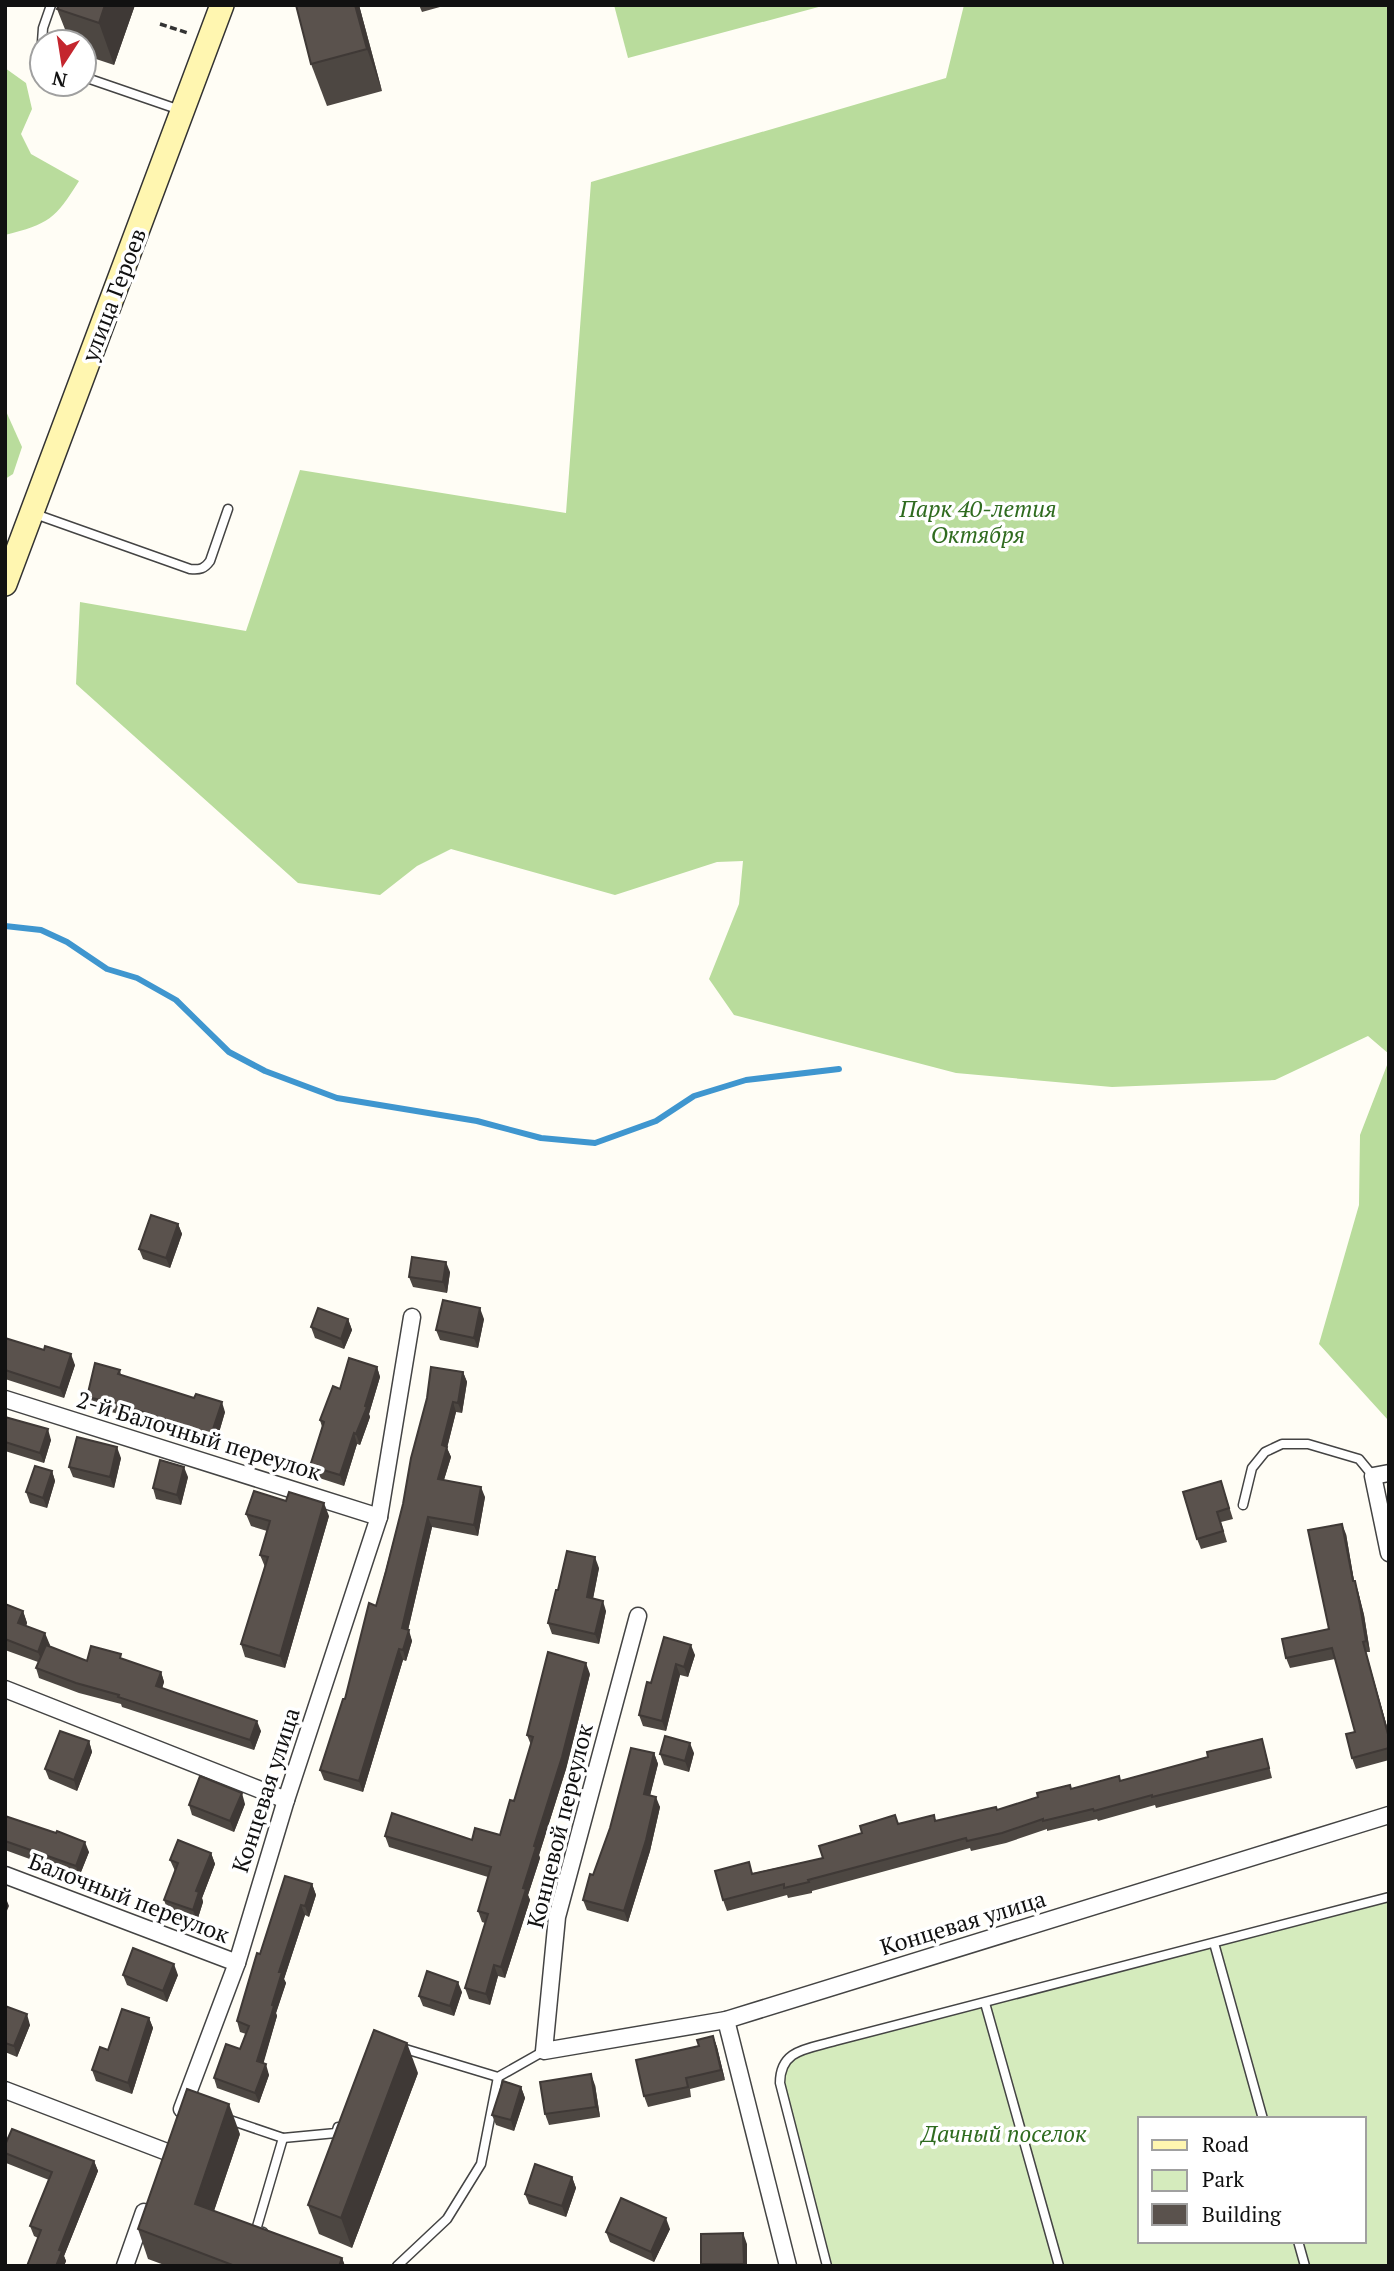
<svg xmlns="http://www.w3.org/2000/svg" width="1394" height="2271" font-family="'PT Serif',serif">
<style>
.green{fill:#d5ebbd;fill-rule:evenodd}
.forest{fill:#b9dc9c}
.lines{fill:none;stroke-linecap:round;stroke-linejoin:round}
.stream{stroke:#3f96cf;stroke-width:6}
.lane-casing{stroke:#444;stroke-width:11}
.street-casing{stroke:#444;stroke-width:19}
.secondary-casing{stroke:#333;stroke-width:26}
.path{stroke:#333;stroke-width:3.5;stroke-dasharray:7 3.5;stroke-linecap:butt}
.lane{stroke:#fff;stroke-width:8}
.street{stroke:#fff;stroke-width:16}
.secondary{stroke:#fff6b0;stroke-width:23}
.wall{fill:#4d4742}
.shaded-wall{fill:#3f3936}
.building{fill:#5a524d;stroke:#3f3936;stroke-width:2}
.labels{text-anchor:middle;stroke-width:7;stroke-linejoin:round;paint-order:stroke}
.street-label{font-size:23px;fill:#111;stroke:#fff}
.park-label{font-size:23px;font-style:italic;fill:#2f6b1f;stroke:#fff}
</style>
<rect width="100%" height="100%" fill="#fffdf5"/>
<path class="green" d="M1389 1897V2266H827L780 2083 790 2055ZM1140 2119H1364V2241H1140Z"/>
<g class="forest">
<path d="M614 5H826L628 58Z"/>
<path d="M964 5H1389V1054L1368 1036 1275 1080 1112 1087 956 1073 734 1015 709 979 739 904 743 861 717 862 615 895 451 849 417 866 380 895 298 883 76 684 80 602 246 631 300 470 566 513 591 182 946 78Z"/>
<path d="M5 68 26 83 32 109 21 134 31 154 79 181C55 219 49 224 5 235Z"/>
<path d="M5 409 22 447 13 474 5 479Z"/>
<path d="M1389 1060V1419L1388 1420 1319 1344 1359 1205 1360 1135Z"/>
</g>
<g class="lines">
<path class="stream" d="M5 926 41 930 67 942 107 969 137 978 176 1000 229 1052 265 1071 337 1098 477 1121 541 1138 595 1143 656 1121 694 1096 746 1080 839 1069"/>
<g class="lane-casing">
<g id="lane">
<path d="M42 42 43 28 51 5"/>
<path d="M84 77 180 110"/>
<path d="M35 514 190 569C200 570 204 569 210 561L228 509"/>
<path d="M1243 1505 1252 1468 1265 1452 1282 1444H1308L1359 1459 1373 1476"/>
<path d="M1214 1943 1263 2119"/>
<path d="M985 2003 1059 2266"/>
<path d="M402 2048 498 2077 544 2051"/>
<path d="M227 2119 283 2138 336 2133 338 2127"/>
<path d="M263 2232 256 2230 283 2138"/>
<path d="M1298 2241 1305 2266"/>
<path d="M397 2266 447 2219 481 2164 498 2077"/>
<path d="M827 2266 780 2083C780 2049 808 2049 835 2041L1389 1897"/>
</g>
</g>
<g class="street-casing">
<g id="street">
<path d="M5 1399 379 1517"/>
<path d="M1389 1473 1373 1476 1389 1553"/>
<path d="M638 1616 557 1917 544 2051 726 2020 1389 1815"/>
<path d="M5 1689 286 1800"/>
<path d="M5 1875 237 1963"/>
<path d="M726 2020 788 2266"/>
<path d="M5 2090 167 2152"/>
<path d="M182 2109 237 1963 286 1800 379 1517 412 1317"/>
<path d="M125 2266 144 2212"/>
</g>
</g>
<g class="secondary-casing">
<path id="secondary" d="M5 584 222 5"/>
</g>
<path class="path" d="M160 24 188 33"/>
<use href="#lane" class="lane"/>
<use href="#street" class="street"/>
<use href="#secondary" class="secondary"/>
</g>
<g class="wall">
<path d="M59 5H135L114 65 84 55V42H70L57 9Z"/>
<path d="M359 5 382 91 327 106 311 64Z"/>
<path d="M419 5H447L422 12Z"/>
<path d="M178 1224 182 1234 170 1268 143 1259 139 1249Z"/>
<path d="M450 1272 447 1293 413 1287 409 1277Z"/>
<path d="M348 1319 352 1330 344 1349 315 1338 311 1327Z"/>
<path d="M484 1319 478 1348 440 1340 436 1330Z"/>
<path d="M5 1338 75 1365 64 1398 5 1379Z"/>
<path d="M377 1367 380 1377 369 1414 370 1417 360 1445 357 1444 344 1486 313 1476 310 1466 322 1427 320 1420 340 1389Z"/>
<path d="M120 1370 121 1375 225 1412 215 1446 123 1415 91 1407 87 1397Z"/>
<path d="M463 1372 467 1382 462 1413 456 1412 447 1448 451 1457 444 1480 485 1497 478 1536 432 1527 408 1630 412 1641 406 1661 403 1660 363 1792 324 1780 320 1770 376 1606 403 1504Z"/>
<path d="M5 1417 51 1440 44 1463 5 1451Z"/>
<path d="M121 1458 114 1488 73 1477 69 1467Z"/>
<path d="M52 1471 55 1481 47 1508 30 1503 26 1492Z"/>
<path d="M188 1477 181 1505 156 1499 153 1488Z"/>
<path d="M1221 1481 1233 1519 1221 1522 1227 1542 1201 1549 1197 1539Z"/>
<path d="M246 1514 329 1516 285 1668 245 1657 241 1644 265 1567 260 1555 267 1531 251 1526Z"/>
<path d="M1346 1534 1354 1581 1358 1591 1364 1615 1370 1652H1366L1389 1734V1760L1356 1769 1352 1758 1355 1732 1335 1659 1290 1668 1286 1658 1329 1629Z"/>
<path d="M599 1568 593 1599 606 1611 599 1644 552 1634 548 1623 558 1590Z"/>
<path d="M5 1604 23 1611 27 1623 26 1626 50 1645 49 1647 87 1661 123 1660 161 1672 164 1682 162 1688 261 1731 254 1750 122 1707 121 1704 79 1693 39 1678 36 1668 38 1662 5 1650Z"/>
<path d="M664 1637 695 1655 688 1677 680 1675 666 1731 643 1726 639 1715 651 1683Z"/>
<path d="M590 1674 566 1769 539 1855 540 1858 528 1895 530 1900 505 1978 498 1976 490 2005 469 1999 465 1988 485 1923 482 1922 478 1911 488 1877 389 1847 385 1836 472 1840 500 1835 514 1801 531 1745 527 1735Z"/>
<path d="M89 1741 92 1752 77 1791 49 1779 45 1769Z"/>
<path d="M1265 1750 1272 1778 1156 1808 1155 1805 1098 1821 1097 1819 1047 1831V1829L1006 1843 971 1851 970 1848 812 1891V1893L788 1898 787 1895 727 1911 723 1900 753 1873 823 1858 899 1823 936 1821 997 1810 1072 1789 1120 1781Z"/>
<path d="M654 1753 658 1764 650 1795 660 1807 650 1851 628 1922 587 1910 583 1900 593 1875Z"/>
<path d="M694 1753 689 1772 664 1765 660 1754Z"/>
<path d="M245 1804 234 1832 192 1815 189 1805Z"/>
<path d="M5 1816 89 1852 79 1877 5 1850Z"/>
<path d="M211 1853 215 1864 202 1898 203 1902 197 1921 168 1911 164 1900 175 1871 170 1860Z"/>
<path d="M312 1884 316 1895 309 1917 305 1915 284 1979 286 1983 276 2013 277 2016 263 2063 269 2075 259 2103 217 2088 214 2078 240 2049 246 2034 240 2032 237 2021 260 1954Z"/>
<path d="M123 1975H178L167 2002 127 1985Z"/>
<path d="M462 1992 454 2016 423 2006 419 1996Z"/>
<path d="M5 2006 30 2025 17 2057 5 2052Z"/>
<path d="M149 2018 153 2028 132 2094 96 2081 92 2070 108 2050Z"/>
<path d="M713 2036 717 2047 725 2080 690 2089 691 2097 648 2107 644 2096 699 2046Z"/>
<path d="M418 2073 352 2248 319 2234 308 2205Z"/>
<path d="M595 2085 600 2117 549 2125 545 2114Z"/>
<path d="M521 2087 525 2098 514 2131 496 2125 492 2115Z"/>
<path d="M240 2134 214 2211 342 2258 345 2266H167L148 2259 138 2229Z"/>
<path d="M5 2145 94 2161 98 2171 64 2256 66 2261 64 2266H27L38 2238 34 2236 30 2226 49 2180 6 2163Z"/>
<path d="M572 2177 576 2188 566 2217 529 2204 525 2194Z"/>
<path d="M670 2229 654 2262 610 2242 606 2232Z"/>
<path d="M747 2244V2266H702L701 2264Z"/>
</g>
<g class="shaded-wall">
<path d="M105 5H135L114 65 99 23Z"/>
<path d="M355 5H359L382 91 367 49Z"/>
<path d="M178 1224 182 1234 170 1268 166 1258Z"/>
<path d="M446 1262 450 1272 447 1293 443 1282Z"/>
<path d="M480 1308 484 1319 478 1348 474 1338Z"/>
<path d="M348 1319 352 1330 344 1349 341 1339Z"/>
<path d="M71 1354 75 1365 64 1398 60 1388Z"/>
<path d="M377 1367 380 1377 369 1414 370 1417 360 1445 356 1434Z"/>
<path d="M463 1372 467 1382 462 1413 458 1403Z"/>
<path d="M222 1402 225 1412 215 1446 211 1435Z"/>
<path d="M453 1402 456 1412 447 1448 451 1457 441 1489 438 1479 442 1445Z"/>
<path d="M48 1429 51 1440 44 1463 40 1453Z"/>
<path d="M354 1433 357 1444 344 1486 340 1475Z"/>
<path d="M117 1447 121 1458 114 1488 110 1477Z"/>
<path d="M184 1467 188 1477 181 1505 177 1495Z"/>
<path d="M52 1471 55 1481 47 1508 43 1498Z"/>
<path d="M481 1487 485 1497 478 1536 474 1525Z"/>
<path d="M324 1503 329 1516 285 1668 280 1656Z"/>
<path d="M428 1517 432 1527 406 1639 402 1628Z"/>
<path d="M1342 1524 1346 1534 1356 1592 1353 1581Z"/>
<path d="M595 1557 599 1568 591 1608 587 1597Z"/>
<path d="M1355 1581 1358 1591 1364 1615 1370 1652 1366 1641Z"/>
<path d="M603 1601 606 1611 599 1644 595 1634Z"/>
<path d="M23 1611 27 1623 23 1635 18 1623Z"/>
<path d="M409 1630 412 1641 406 1661 403 1650Z"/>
<path d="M45 1633 50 1645 43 1664 38 1652Z"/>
<path d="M1363 1642 1389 1734V1738Z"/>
<path d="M691 1645 695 1655 688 1677 684 1667Z"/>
<path d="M399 1649 403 1660 363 1792 359 1781Z"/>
<path d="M586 1663 590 1674 566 1769 539 1855 540 1858 528 1895 530 1900 505 1978 501 1967 534 1846Z"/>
<path d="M676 1664 680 1675 666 1731 662 1721Z"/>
<path d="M161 1672 164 1682 160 1696 156 1686Z"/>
<path d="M257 1721 261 1731 254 1750 250 1740Z"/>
<path d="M89 1741 92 1752 77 1791 74 1780Z"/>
<path d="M690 1743 694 1753 689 1772 685 1761Z"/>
<path d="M654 1753 658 1764 648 1804 644 1794Z"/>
<path d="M242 1793 245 1804 234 1832 230 1821Z"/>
<path d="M656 1797 660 1807 650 1851 628 1922 624 1911Z"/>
<path d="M85 1842 89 1852 79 1877 76 1866Z"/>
<path d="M211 1853 215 1864 202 1898 203 1902 197 1921 193 1910 196 1891Z"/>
<path d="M312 1884 316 1895 309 1917 305 1906Z"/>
<path d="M5 1896 9 1906 5 1915Z"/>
<path d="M301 1905 305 1915 284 1979 286 1983 276 2013 277 2016 261 2072 257 2061 279 1972Z"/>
<path d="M174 1964 178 1975 167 2002 163 1991Z"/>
<path d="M494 1965 498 1976 490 2005 486 1994Z"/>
<path d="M458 1982 462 1992 454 2016 450 2006Z"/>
<path d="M27 2014 30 2025 17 2057 14 2046Z"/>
<path d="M149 2018 153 2028 132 2094 128 2083Z"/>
<path d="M713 2036 717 2047 725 2080 721 2070Z"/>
<path d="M407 2043 418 2073 352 2248 341 2218Z"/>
<path d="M266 2064 269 2075 259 2103 255 2093Z"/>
<path d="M591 2074 595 2085 600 2117 596 2107Z"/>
<path d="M521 2087 525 2098 514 2131 511 2120Z"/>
<path d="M229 2104 240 2134 206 2234 195 2204Z"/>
<path d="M94 2161 98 2171 64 2256 66 2261 64 2266H56L59 2250Z"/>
<path d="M572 2177 576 2188 566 2217 562 2206Z"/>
<path d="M666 2218 670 2229 654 2262 651 2252Z"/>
<path d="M743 2233 747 2244V2266H745L744 2264Z"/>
<path d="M342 2258 345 2266H339Z"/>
</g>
<g class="building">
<path d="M59 5H105L99 23 57 9Z"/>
<path d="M296 5H355L367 49 311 64Z"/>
<path d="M151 1215 178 1224 166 1258 139 1249Z"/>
<path d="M412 1257 446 1262 443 1282 409 1277Z"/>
<path d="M443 1300 480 1308 474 1338 436 1330Z"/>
<path d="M318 1308 348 1319 341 1339 311 1327Z"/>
<path d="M5 1338 44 1350 45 1346 71 1354 60 1388 5 1370Z"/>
<path d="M349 1358 377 1367 365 1406 367 1407 356 1434 354 1433 340 1475 310 1466 324 1422 320 1420 333 1386 340 1389Z"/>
<path d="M95 1363 120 1370 118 1374 194 1398 196 1394 222 1402 211 1435 119 1404 87 1397Z"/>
<path d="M431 1367 463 1372 458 1403 453 1402 442 1445 447 1447 438 1479 481 1487 474 1525 428 1517 402 1628 409 1630 403 1650 399 1649 359 1781 320 1770 343 1699H345L369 1603 376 1606 386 1571 403 1504 411 1458 427 1398Z"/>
<path d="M5 1417 48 1429 40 1453 5 1442Z"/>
<path d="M77 1437 117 1447 110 1477 69 1467Z"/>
<path d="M160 1460 184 1467 177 1495 153 1488Z"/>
<path d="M35 1466 52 1471 43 1498 26 1492Z"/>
<path d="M1221 1481 1229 1508 1217 1512 1223 1531 1197 1539 1183 1492Z"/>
<path d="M254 1491 286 1501 289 1492 324 1503 280 1656 241 1644 268 1557 260 1555 270 1521 246 1514Z"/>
<path d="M1342 1524 1353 1581H1355L1360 1605 1366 1641 1363 1642 1389 1738V1748L1352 1758 1346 1734 1355 1732 1332 1648 1286 1658 1282 1639 1329 1629 1308 1530Z"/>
<path d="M567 1551 595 1557 587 1597 603 1601 595 1634 548 1623 556 1590H558Z"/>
<path d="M5 1604 23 1611 18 1623 45 1633 38 1652 5 1639Z"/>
<path d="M664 1637 691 1645 684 1667 676 1664 662 1721 639 1715 647 1682 651 1683Z"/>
<path d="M46 1645 87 1661 91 1646 121 1654 120 1658 161 1672 156 1686 257 1721 250 1740 118 1697 119 1695 76 1683 36 1668Z"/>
<path d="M548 1652 586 1663 562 1757 534 1846 536 1847 523 1888 526 1889 501 1967 494 1965 486 1994 465 1988 488 1914 478 1911 491 1867 385 1836 392 1813 472 1840 475 1828 500 1835 510 1800 514 1801 533 1737 527 1735Z"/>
<path d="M60 1731 89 1741 74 1780 45 1769Z"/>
<path d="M665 1736 690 1743 685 1761 660 1754Z"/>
<path d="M1262 1739 1269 1768 1152 1797V1795L1094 1811 1093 1809 1043 1821V1819L1002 1833 967 1841 966 1838 808 1880 809 1882 784 1888V1884L723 1900 715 1871 749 1862 752 1874 823 1858 819 1846 862 1833 860 1826 895 1815 898 1824 934 1815 935 1821 996 1807 997 1810 1038 1797 1037 1793 1070 1785 1071 1789 1119 1776 1120 1781 1208 1757 1207 1752Z"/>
<path d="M631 1748 654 1753 644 1794 656 1797 646 1840 624 1911 583 1900 590 1874 593 1875 610 1828Z"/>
<path d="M200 1776 242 1793 230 1821 189 1805Z"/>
<path d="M5 1816 56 1833 57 1831 85 1842 76 1866 5 1841Z"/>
<path d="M178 1840 211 1853 196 1891 199 1892 193 1910 164 1900 178 1863 170 1860Z"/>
<path d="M285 1876 312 1884 305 1906 301 1905 279 1972H282L272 2005 274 2006 257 2061 266 2064 255 2093 214 2078 226 2044 240 2049 249 2026 237 2021 257 1953 260 1954Z"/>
<path d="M133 1948 174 1964 163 1991 123 1975Z"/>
<path d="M427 1971 458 1982 450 2006 419 1996Z"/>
<path d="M5 2006 27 2014 14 2046 5 2043Z"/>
<path d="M122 2009 149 2018 128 2083 92 2070 100 2047 108 2050Z"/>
<path d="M374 2030 407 2043 341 2218 308 2205Z"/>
<path d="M713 2036 721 2070 686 2078 688 2087 644 2096 636 2060 699 2046 697 2040Z"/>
<path d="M591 2074 596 2107 545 2114 540 2082Z"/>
<path d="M503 2081 521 2087 511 2120 492 2115Z"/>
<path d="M187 2089 229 2104 195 2204 342 2258 339 2266H235L138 2229Z"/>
<path d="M12 2129 94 2161 59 2250 62 2251 56 2266H27L41 2230 30 2226 52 2172 5 2153V2145Z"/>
<path d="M535 2164 572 2177 562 2206 525 2194Z"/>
<path d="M621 2198 666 2218 651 2252 606 2232Z"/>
<path d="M743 2233 744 2264H701V2234Z"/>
</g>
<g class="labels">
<g class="street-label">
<text transform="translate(114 295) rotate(-69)" y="8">улица Героев</text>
<text transform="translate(199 1436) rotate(17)" y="8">2-й Балочный переулок</text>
<text transform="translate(266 1790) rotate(-72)" y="8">Концевая улица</text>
<text transform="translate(560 1826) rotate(-76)" y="8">Концевой переулок</text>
<text transform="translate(129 1898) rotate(21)" y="8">Балочный переулок</text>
<text transform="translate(963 1923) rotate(-17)" y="8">Концевая улица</text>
</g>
<g class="park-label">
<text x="978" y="517">Парк 40-летия<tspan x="978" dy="26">Октября</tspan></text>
<text x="1004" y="2142">Дачный поселок</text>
</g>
</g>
<rect width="1394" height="2271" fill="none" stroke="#111111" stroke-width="14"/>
<rect x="1138" y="2117" width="228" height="126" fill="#ffffff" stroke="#a0a0a0" stroke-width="2"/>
<rect x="1152" y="2140" width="35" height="10" fill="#fff6b0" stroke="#a0a0a0" stroke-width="2"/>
<text x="1202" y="2152" font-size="21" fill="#111111">Road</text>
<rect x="1152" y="2170" width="35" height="21" fill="#d5ebbd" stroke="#a0a0a0" stroke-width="2"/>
<text x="1202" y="2187" font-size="21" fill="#111111">Park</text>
<rect x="1152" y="2204" width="35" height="21" fill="#5a524d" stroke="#a0a0a0" stroke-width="2"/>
<text x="1202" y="2222" font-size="21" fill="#111111">Building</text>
<g transform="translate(63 63) rotate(192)"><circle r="33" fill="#ffffff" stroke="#a0a0a0" stroke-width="2"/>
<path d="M0-5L12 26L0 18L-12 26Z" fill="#c4262e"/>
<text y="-10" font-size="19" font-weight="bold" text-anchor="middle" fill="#111111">N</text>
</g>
</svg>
